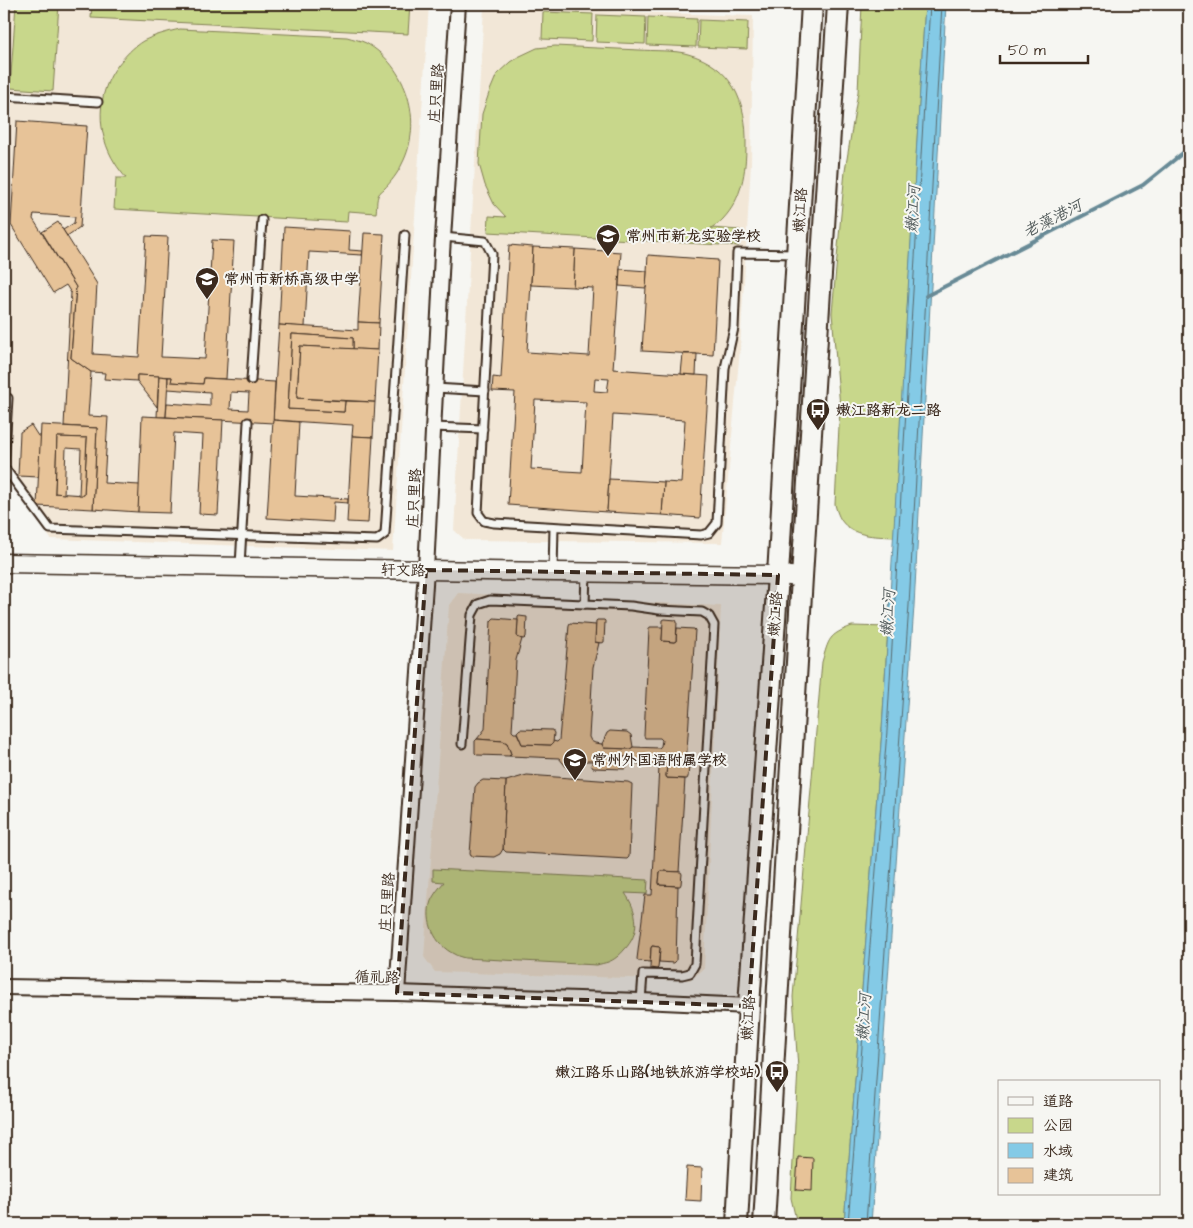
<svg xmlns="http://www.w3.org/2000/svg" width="1193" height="1228" font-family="'Architects Daughter','LXGW WenKai TC',sans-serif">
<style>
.built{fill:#f2e7d7}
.green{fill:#c8d78b;stroke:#828054}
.water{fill:#84cae6;stroke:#678a96}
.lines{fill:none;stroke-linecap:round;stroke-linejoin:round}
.shore{stroke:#586a6e;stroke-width:1}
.stream{stroke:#678a96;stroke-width:4}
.building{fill:#e7c398;stroke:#3b2a1e;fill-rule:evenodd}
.service-casing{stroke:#3b2a1e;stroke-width:11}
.minor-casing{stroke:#3b2a1e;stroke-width:18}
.tertiary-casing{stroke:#3b2a1e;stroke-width:21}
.secondary-casing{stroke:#3b2a1e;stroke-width:24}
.service{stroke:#f6f6f2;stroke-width:7}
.minor{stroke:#f6f6f2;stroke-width:14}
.tertiary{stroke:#f6f6f2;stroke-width:18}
.secondary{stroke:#f6f6f2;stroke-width:20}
.marked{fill:#3b2a1e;fill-opacity:0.2;stroke:#3b2a1e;stroke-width:4;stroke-dasharray:10 6;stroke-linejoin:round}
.labels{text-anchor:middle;stroke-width:4;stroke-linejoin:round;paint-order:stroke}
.street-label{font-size:15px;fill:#3b2a1e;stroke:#f6f6f2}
.poi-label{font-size:15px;font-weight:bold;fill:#3b2a1e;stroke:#f6f6f2;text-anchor:start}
.water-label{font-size:16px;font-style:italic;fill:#515a5a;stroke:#f6f6f2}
</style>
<rect width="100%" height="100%" fill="#f6f6f2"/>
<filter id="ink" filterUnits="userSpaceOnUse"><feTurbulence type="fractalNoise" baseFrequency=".02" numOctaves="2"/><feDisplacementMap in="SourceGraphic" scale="10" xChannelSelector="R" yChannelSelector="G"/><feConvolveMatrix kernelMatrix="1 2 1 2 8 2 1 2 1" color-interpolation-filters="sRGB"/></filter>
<g filter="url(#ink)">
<g class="built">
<path d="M9 4H429L393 551 51 539 4 475V126Z"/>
<path d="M484 7 753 16 751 164 740 349 722 543 465 540 454 530Z"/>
<path d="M458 593 721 606 704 969 690 980 435 972 424 957 449 605Z"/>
</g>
<g class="green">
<path d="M16 4H59L53 91 10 88Z"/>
<path d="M92 4H410L408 34 91 18Z"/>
<path d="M862 4H925L894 537C874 536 853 537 841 520 838 515 836 509 835 504L840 407 832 313 845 171 858 92Z"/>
<path d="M543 12 593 14 592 41 542 39Z"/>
<path d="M597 15 646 17 645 44 596 42Z"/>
<path d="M648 17 697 19 696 47 647 45Z"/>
<path d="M699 20 748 22 747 49 698 47Z"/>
<path d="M180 29 347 37C353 39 360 40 366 43 407 66 424 122 402 164 398 173 391 182 384 189 382 191 380 192 379 194 376 199 377 208 376 213L348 211 347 222 114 209 116 178H126C122 173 118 168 115 163 96 133 96 93 118 65 125 56 133 47 143 41 155 35 167 32 180 29Z"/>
<path d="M555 46C583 47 611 49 639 50 652 51 676 50 688 54 732 66 747 102 746 145 746 171 742 199 723 219 720 223 715 225 711 228L740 230 739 246 488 232 489 216 506 217 494 204 485 185 479 164 482 114 489 93 497 74 510 62 518 57 537 48Z"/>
<path d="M852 626 888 627 882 730 844 1224H797L791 1198 798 1068 793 997 822 662C829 639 828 635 852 626Z"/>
<path d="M433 869 648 880 647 894 625 893C638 912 641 933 624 950 620 955 614 960 608 962 605 963 600 964 597 965L465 958C461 957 457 956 454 954 435 945 424 921 431 901 434 894 439 888 444 882L433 881Z"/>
</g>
<path class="water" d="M925 4H946L914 606 871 1224H844L882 730Z"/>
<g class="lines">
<g class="shore">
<path d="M848 1224 887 731 930 4"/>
<path d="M866 1224 909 605 942 4"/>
</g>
<path class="stream" d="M926 296 1143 185 1189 148"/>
</g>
<g class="building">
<path d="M17 121 87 126 80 227 67 236 63 230 74 223 75 217 34 214 33 219 76 287 71 358 91 372 88 416 108 417 104 483 140 485 138 512 93 509 97 428 64 426 71 293 66 285 53 293 11 225Z"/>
<path d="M58 222 97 284 93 354 139 357 146 236 168 237 161 357 205 359 212 240 234 241 226 379 204 378 203 384 171 382 172 377 137 375V381L104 379 105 373 91 372 71 358 76 287 42 232Z"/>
<path d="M284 227 350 231 349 250 363 251 362 255 309 252 305 327 279 325Z"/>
<path d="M364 233 384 234 379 323 358 322Z"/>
<path d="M509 245 533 247 527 352 589 356 593 288 573 287 575 249 621 252 613 369 709 376 700 518 662 515 664 482 681 483 685 420 613 415 607 512 508 505 515 392 492 391 493 377 501 378ZM595 378 609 379 607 392 594 391ZM535 400 586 402 582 472 531 469Z"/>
<path d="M533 247 575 249 573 287 531 285Z"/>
<path d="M648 255 718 260 713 355 642 351Z"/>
<path d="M620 269 647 271 646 288 619 286Z"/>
<path d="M4 308 9 309 7 330H4Z"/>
<path d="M358 322 379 323 378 350 353 349V338L292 334 288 409 344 412 345 401 375 402 373 437 352 436 353 425 273 420 279 325 358 330Z"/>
<path d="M292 334 353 338V349L300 346 297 398 345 401 344 412 288 409Z"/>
<path d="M300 346 378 350 375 402 297 398Z"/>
<path d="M683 354H697L696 375 681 374Z"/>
<path d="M137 375 159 376 157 407 137 381Z"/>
<path d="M159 376 168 377 166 417H157Z"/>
<path d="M168 377H172L171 382 203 384 204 378 275 382 273 423 166 417 167 403 210 406V392L168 389ZM231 392 249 393 248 410 230 409Z"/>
<path d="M142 416 223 420 218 515 199 514 203 435 174 433 170 513 138 512Z"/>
<path d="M273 420 299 422 295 496 348 499V503L334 502 333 522 267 518Z"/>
<path d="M31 425 38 436H41L39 477 18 476 20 432Z"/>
<path d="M41 425 97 428 93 509 37 506ZM57 437 87 438 84 495 55 493Z"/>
<path d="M352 436 373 437 368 523 347 522Z"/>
<path d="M57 437 87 438 84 495H79L81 449 66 448 64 494 55 493Z"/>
<path d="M609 479 664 482 662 515 607 512Z"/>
<path d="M519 616 527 617 526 637 524 639 518 638 517 637 518 617Z"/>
<path d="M494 618 518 620 517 637 522 639 516 660 512 731 514 733H517L522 744 551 745 553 741 557 742 559 740 569 625 570 623 596 625 595 642 599 643 593 667 589 737 591 741 595 743 602 744 604 748 630 749 633 747 659 748 661 746 662 740 660 738H645L644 736 649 629 650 627H663L662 640 663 641 674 642 676 641 677 628 694 629 695 630 686 765 669 764 667 765 666 776 667 778 685 779 679 872 662 871 660 872 659 883 660 885 678 886 676 961 674 963 659 962 660 948 659 947 652 946 651 948 650 962 638 961 637 959 645 895H652L659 767 657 765 628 763V759L626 757 597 756 595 757 593 761H583L580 766 572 769 567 768 559 758 509 756 511 754 507 743 503 741 477 739 485 729 491 621Z"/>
<path d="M665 619 676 620 677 622 676 641 674 642 663 641 662 640 663 620Z"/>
<path d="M597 620H604L605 621 604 642 602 643 595 642 596 621Z"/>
<path d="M520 729 552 730 554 733 553 743 551 745 522 744 517 732Z"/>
<path d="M610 731 627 732 631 735 633 747 630 749 604 748 602 744 607 733Z"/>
<path d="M477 739 503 741 507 743 511 754 509 756 477 755 475 753V741Z"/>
<path d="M597 756 626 757 628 759 627 768 624 769 593 768 591 765 595 757Z"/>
<path d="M669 764 688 765 689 766 688 777 687 779 667 778 666 776 667 765Z"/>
<path d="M527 775 628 782 632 784 629 857 627 859 506 852 503 849 506 781Z"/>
<path d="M483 780 506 781 503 849 500 854 494 857 471 856 470 854 475 787 478 783Z"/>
<path d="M662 871 681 872 682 874 681 884 680 886 660 885 659 883 660 872Z"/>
<path d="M652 946 659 947 660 948 658 968 657 969 650 968 651 948Z"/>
<path d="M798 1157 813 1158 812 1191 796 1190Z"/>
<path d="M687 1167 702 1168 701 1201 685 1200Z"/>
</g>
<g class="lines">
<g class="service-casing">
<g id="service">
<path d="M4 96 98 102"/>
<path d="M443 237 485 241 492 254 478 513 484 521 494 523 701 535 709 533 717 523 725 368 734 328 737 253 796 254"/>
<path d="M251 380 262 220"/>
<path d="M435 388 485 391"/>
<path d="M8 398 4 467 50 529 377 540 385 534 405 235"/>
<path d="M433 427 483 429"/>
<path d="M240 566 248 422"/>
<path d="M553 572 554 527"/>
<path d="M585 604 586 572"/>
<path d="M462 744 472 615 478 604 490 600 631 606 659 610 702 612 709 616 714 625 695 964 690 973 682 975 643 974 641 1001"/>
</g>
</g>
<g class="minor-casing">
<g id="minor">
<path d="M4 987 397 993 641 1001 749 1006"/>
<path d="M397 993 426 570 442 254 458 4"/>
</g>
</g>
<g class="tertiary-casing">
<path id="tertiary" d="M4 563C262 569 520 571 778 575L802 577"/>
</g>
<g class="secondary-casing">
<g id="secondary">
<path d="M737 1224 749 1006 778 575 812 4"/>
<path d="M764 1224 802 577 838 4"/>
</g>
</g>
<use href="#service" class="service"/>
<use href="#minor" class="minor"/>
<use href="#tertiary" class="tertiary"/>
<use href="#secondary" class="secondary"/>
</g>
</g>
<path class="marked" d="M426 570 778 575 749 1006 397 993Z"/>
<defs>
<g id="school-pin" transform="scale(1.25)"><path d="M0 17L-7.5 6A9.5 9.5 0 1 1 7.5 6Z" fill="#3b2a1e" stroke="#f6f6f2"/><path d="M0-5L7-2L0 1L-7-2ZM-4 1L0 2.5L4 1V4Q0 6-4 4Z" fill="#fff"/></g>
<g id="bus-pin" transform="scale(1.25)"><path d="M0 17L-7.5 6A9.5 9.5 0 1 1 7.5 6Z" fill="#3b2a1e" stroke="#f6f6f2"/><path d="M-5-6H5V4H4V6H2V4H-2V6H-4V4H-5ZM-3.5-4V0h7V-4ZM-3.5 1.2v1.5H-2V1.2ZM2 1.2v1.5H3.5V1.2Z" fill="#fff"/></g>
</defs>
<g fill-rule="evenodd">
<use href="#school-pin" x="608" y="236"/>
<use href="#school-pin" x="207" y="279"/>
<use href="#bus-pin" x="818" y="410"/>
<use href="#school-pin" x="575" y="760"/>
<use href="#bus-pin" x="777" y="1072"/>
</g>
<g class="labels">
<g class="street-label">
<text transform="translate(436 93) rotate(-86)" y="5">庄只里路</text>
<text transform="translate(800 210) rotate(-87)" y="5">嫩江路</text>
<text transform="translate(414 498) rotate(-87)" y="5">庄只里路</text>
<text transform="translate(403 570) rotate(1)" y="5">轩文路</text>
<text transform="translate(775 614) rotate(-86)" y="5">嫩江路</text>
<text transform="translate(387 902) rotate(-86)" y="5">庄只里路</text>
<text transform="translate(377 977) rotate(1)" y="5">循礼路</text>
<text transform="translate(748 1018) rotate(-87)" y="5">嫩江路</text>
</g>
<g class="poi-label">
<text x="626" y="241">常州市新龙实验学校</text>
<text x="224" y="284">常州市新桥高级中学</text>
<text x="836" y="415">嫩江路新龙二路</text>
<text x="592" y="765">常州外国语附属学校</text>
<text x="760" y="1077" text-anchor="end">嫩江路乐山路(地铁旅游学校站)</text>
</g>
<g class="water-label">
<text transform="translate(912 209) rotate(-87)" y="6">嫩江河</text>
<text transform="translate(1052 218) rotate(-27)" y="6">老藻港河</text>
<text transform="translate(887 613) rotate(-87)" y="6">嫩江河</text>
<text transform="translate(863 1017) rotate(-87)" y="6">嫩江河</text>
</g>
</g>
<rect width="1193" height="1228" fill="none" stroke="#f6f6f2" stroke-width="20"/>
<rect x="10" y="10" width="1173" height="1208" fill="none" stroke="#3b2a1e" stroke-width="2" filter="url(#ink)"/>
<rect x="998" y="1080" width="162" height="115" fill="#f6f6f2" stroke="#aba49d"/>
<rect x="1008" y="1097" width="25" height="8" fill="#f6f6f2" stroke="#aba49d"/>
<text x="1043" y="1106" font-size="15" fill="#3b2a1e">道路</text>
<rect x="1008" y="1118" width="25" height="15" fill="#c8d78b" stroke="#aba49d"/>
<text x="1043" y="1130" font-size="15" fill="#3b2a1e">公园</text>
<rect x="1008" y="1143" width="25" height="15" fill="#84cae6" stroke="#aba49d"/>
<text x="1043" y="1156" font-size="15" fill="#3b2a1e">水域</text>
<rect x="1008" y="1168" width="25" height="15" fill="#e7c398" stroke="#aba49d"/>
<text x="1043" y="1180" font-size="15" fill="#3b2a1e">建筑</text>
<path d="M1000 55v8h88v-8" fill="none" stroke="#3b2a1e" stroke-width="2.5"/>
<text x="1008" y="55" font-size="15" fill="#3b2a1e" stroke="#f6f6f2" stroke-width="4" paint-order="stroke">50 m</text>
</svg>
